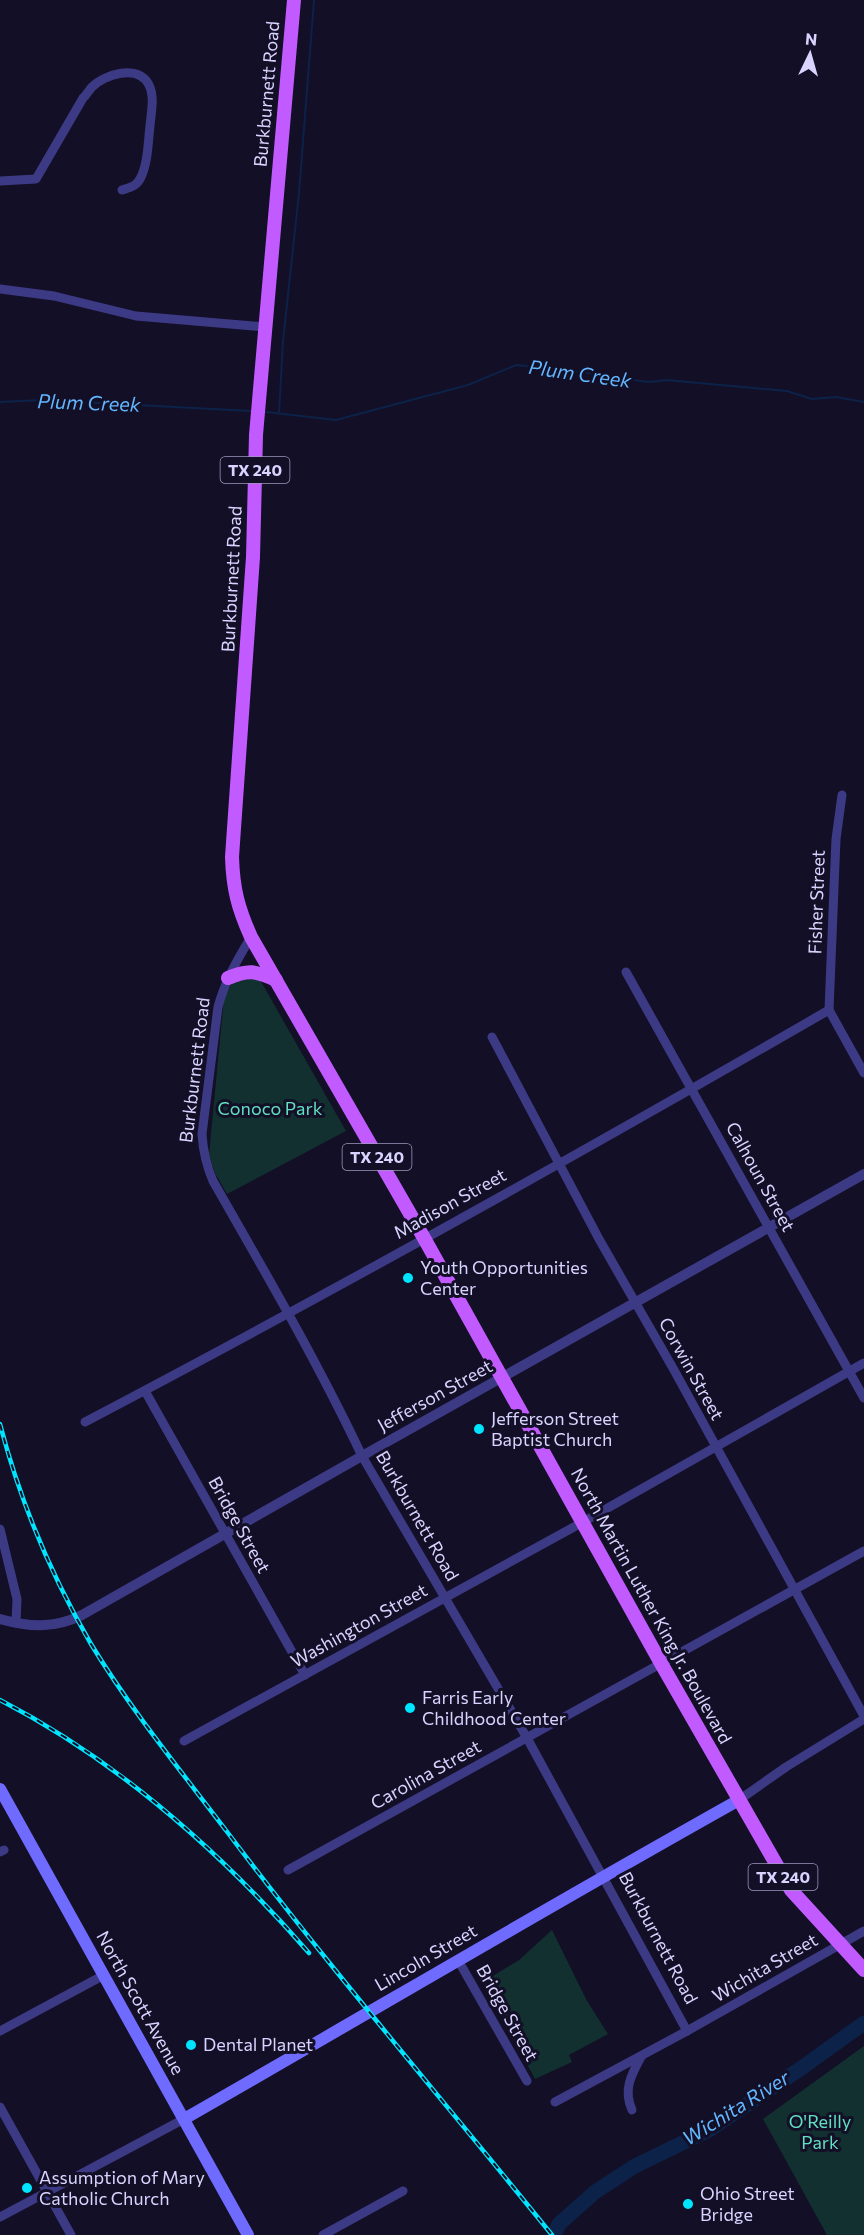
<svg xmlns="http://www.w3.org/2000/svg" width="864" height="2235" font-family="Commissioner,sans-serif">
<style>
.green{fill:#12302f}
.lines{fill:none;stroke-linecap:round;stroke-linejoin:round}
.stream{stroke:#0c2248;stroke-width:2}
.river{stroke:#0c2248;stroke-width:15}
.minor{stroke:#3d3a85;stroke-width:9}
.tertiary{stroke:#3d3a85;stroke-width:10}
.secondary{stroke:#6f6bff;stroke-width:12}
.primary{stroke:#c25bff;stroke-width:14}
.rail-casing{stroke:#00e5ff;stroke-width:4.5}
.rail{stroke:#130f26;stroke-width:2;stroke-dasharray:7;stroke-linecap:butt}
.poi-dot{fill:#00e5ff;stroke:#130f26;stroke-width:2}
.labels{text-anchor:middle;stroke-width:6;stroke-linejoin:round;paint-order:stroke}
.shield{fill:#130f26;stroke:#9e99be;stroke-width:1.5}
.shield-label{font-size:16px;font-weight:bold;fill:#d9d4ff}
.street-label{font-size:18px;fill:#d9d4ff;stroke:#130f26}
.park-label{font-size:18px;fill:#5fe0c0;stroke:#130f26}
.poi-label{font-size:18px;fill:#d9d4ff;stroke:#130f26;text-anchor:start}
.water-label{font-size:20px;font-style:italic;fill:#62b6ff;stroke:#130f26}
</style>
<rect width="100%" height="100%" fill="#130f26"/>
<g class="green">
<path d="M259 978 346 1131 227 1194 215 1173 209 1155 224 997 234 980Z"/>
<path d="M552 1930 587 2001 608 2034 569 2055 572 2062 535 2079 483 1982 519 1960Z"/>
<path d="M864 2046V2235H827L763 2119Z"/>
</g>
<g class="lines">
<g class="stream">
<path d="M0 402 42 400 251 411"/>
<path d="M266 412 336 420 468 385 516 365 624 377C639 382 650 383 666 380L787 391 812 399 836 397 864 402"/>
<path d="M279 413 283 341 299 193 314 0"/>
</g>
<path class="river" d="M554 2235 559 2224 595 2192 635 2166 709 2130 803 2067 864 2023"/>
<g class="minor">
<path d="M0 181 36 179 83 98C87 95 88 91 92 87 104 75 138 63 149 85 155 97 151 113 150 126 148 143 148 162 141 177 137 186 131 187 122 190"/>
<path d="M0 289 54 296 136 316 265 327"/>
<path d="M251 937C237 960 225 981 218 1007L202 1134C203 1151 206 1165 213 1181 265 1272 317 1361 362 1456L527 1738 687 2031"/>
<path d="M626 972 864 1398"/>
<path d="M829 1010 836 839 842 795"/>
<path d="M829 1010 864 1073"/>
<path d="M492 1037 599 1239 674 1370 864 1716"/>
<path d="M145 1391 305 1675"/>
<path d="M85 1422C336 1290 583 1152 829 1010"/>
<path d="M0 1529 17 1599 16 1623"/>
<path d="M184 1741 583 1522 864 1363"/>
<path d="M739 1800 786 1767 864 1719"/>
<path d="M0 1852 4 1850"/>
<path d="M288 1870 864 1551"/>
<path d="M458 1960 527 2081"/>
<path d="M0 2031 104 1975"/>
<path d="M555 2102 687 2031 864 1931"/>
<path d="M0 2107 71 2235"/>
<path d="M632 2110C623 2090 631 2075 641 2057"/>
<path d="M0 2217 184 2119"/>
<path d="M323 2235 403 2191"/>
</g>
<path class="tertiary" d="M0 1619C29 1627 54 1629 82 1615L362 1456 864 1174"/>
<g class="secondary">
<path d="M0 1789 248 2235"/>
<path d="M184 2119C369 2013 553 1904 739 1800"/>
</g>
<g class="primary">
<path d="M294 0 256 435 253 557 232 857C233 889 238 908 251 937L424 1238 662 1665 791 1890 864 1970"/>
<path d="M228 978C249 969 255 971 276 980"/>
</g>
<g class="rail-casing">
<g id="rail">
<path d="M0 1424C20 1501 51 1575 91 1644 131 1710 181 1771 228 1833 332 1971 444 2101 552 2235"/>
<path d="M0 1700C120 1762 221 1852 309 1953"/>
</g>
</g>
<use href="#rail" class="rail"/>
</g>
<g class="poi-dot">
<circle cx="408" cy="1278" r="6"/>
<circle cx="479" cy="1429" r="6"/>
<circle cx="410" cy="1708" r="6"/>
<circle cx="191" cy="2045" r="6"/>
<circle cx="27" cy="2188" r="6"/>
<circle cx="688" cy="2204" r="6"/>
</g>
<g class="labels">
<g class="shield">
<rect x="220.5" y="457" width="69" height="26" rx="4.5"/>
<rect x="342.5" y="1144" width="69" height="26" rx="4.5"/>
<rect x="748.5" y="1864" width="69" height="26" rx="4.5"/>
</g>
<g class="shield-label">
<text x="255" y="476">TX 240</text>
<text x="377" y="1163">TX 240</text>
<text x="783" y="1883">TX 240</text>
</g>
<g class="street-label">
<text transform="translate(267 94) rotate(-85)" y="6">Burkburnett Road</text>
<text transform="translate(232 579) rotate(-87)" y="6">Burkburnett Road</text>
<text transform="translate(817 902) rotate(-88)" y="6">Fisher Street</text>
<text transform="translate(195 1070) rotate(-83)" y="6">Burkburnett Road</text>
<text transform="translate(760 1177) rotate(61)" y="6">Calhoun Street</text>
<text transform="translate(450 1204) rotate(-29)" y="6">Madison Street</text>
<text transform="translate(691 1369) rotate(61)" y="6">Corwin Street</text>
<text transform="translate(435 1396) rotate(-29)" y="6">Jefferson Street</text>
<text transform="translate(417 1516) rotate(60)" y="6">Burkburnett Road</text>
<text transform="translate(239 1525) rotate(61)" y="6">Bridge Street</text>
<text transform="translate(651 1606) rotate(61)" y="6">North Martin Luther King Jr. Boulevard</text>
<text transform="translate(359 1626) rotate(-29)" y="6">Washington Street</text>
<text transform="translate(426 1775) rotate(-29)" y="6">Carolina Street</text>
<text transform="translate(658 1938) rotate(62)" y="6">Burkburnett Road</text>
<text transform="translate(426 1958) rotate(-30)" y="6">Lincoln Street</text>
<text transform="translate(765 1968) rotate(-30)" y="6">Wichita Street</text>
<text transform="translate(140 2003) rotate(61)" y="6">North Scott Avenue</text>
<text transform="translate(507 2013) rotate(61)" y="6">Bridge Street</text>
</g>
<g class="park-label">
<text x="270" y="1115">Conoco Park</text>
<text x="820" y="2128">O'Reilly<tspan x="820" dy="21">Park</tspan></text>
</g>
<g class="poi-label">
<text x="420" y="1274">Youth Opportunities<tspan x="420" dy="21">Center</tspan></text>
<text x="491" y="1425">Jefferson Street<tspan x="491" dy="21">Baptist Church</tspan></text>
<text x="422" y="1704">Farris Early<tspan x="422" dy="21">Childhood Center</tspan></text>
<text x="203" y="2051">Dental Planet</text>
<text x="39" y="2184">Assumption of Mary<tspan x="39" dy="21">Catholic Church</tspan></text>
<text x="700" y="2200">Ohio Street<tspan x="700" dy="21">Bridge</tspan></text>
</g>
<g class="water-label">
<text transform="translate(580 374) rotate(8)" y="7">Plum Creek</text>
<text transform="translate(89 403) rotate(2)" y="7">Plum Creek</text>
<text transform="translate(736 2108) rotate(-32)" y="7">Wichita River</text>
</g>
</g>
<g transform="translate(810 54) rotate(5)" stroke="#130f26" stroke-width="4.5" paint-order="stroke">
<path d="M0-4.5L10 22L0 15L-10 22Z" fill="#d9d4ff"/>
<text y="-9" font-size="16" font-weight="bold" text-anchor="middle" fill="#d9d4ff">N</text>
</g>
</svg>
